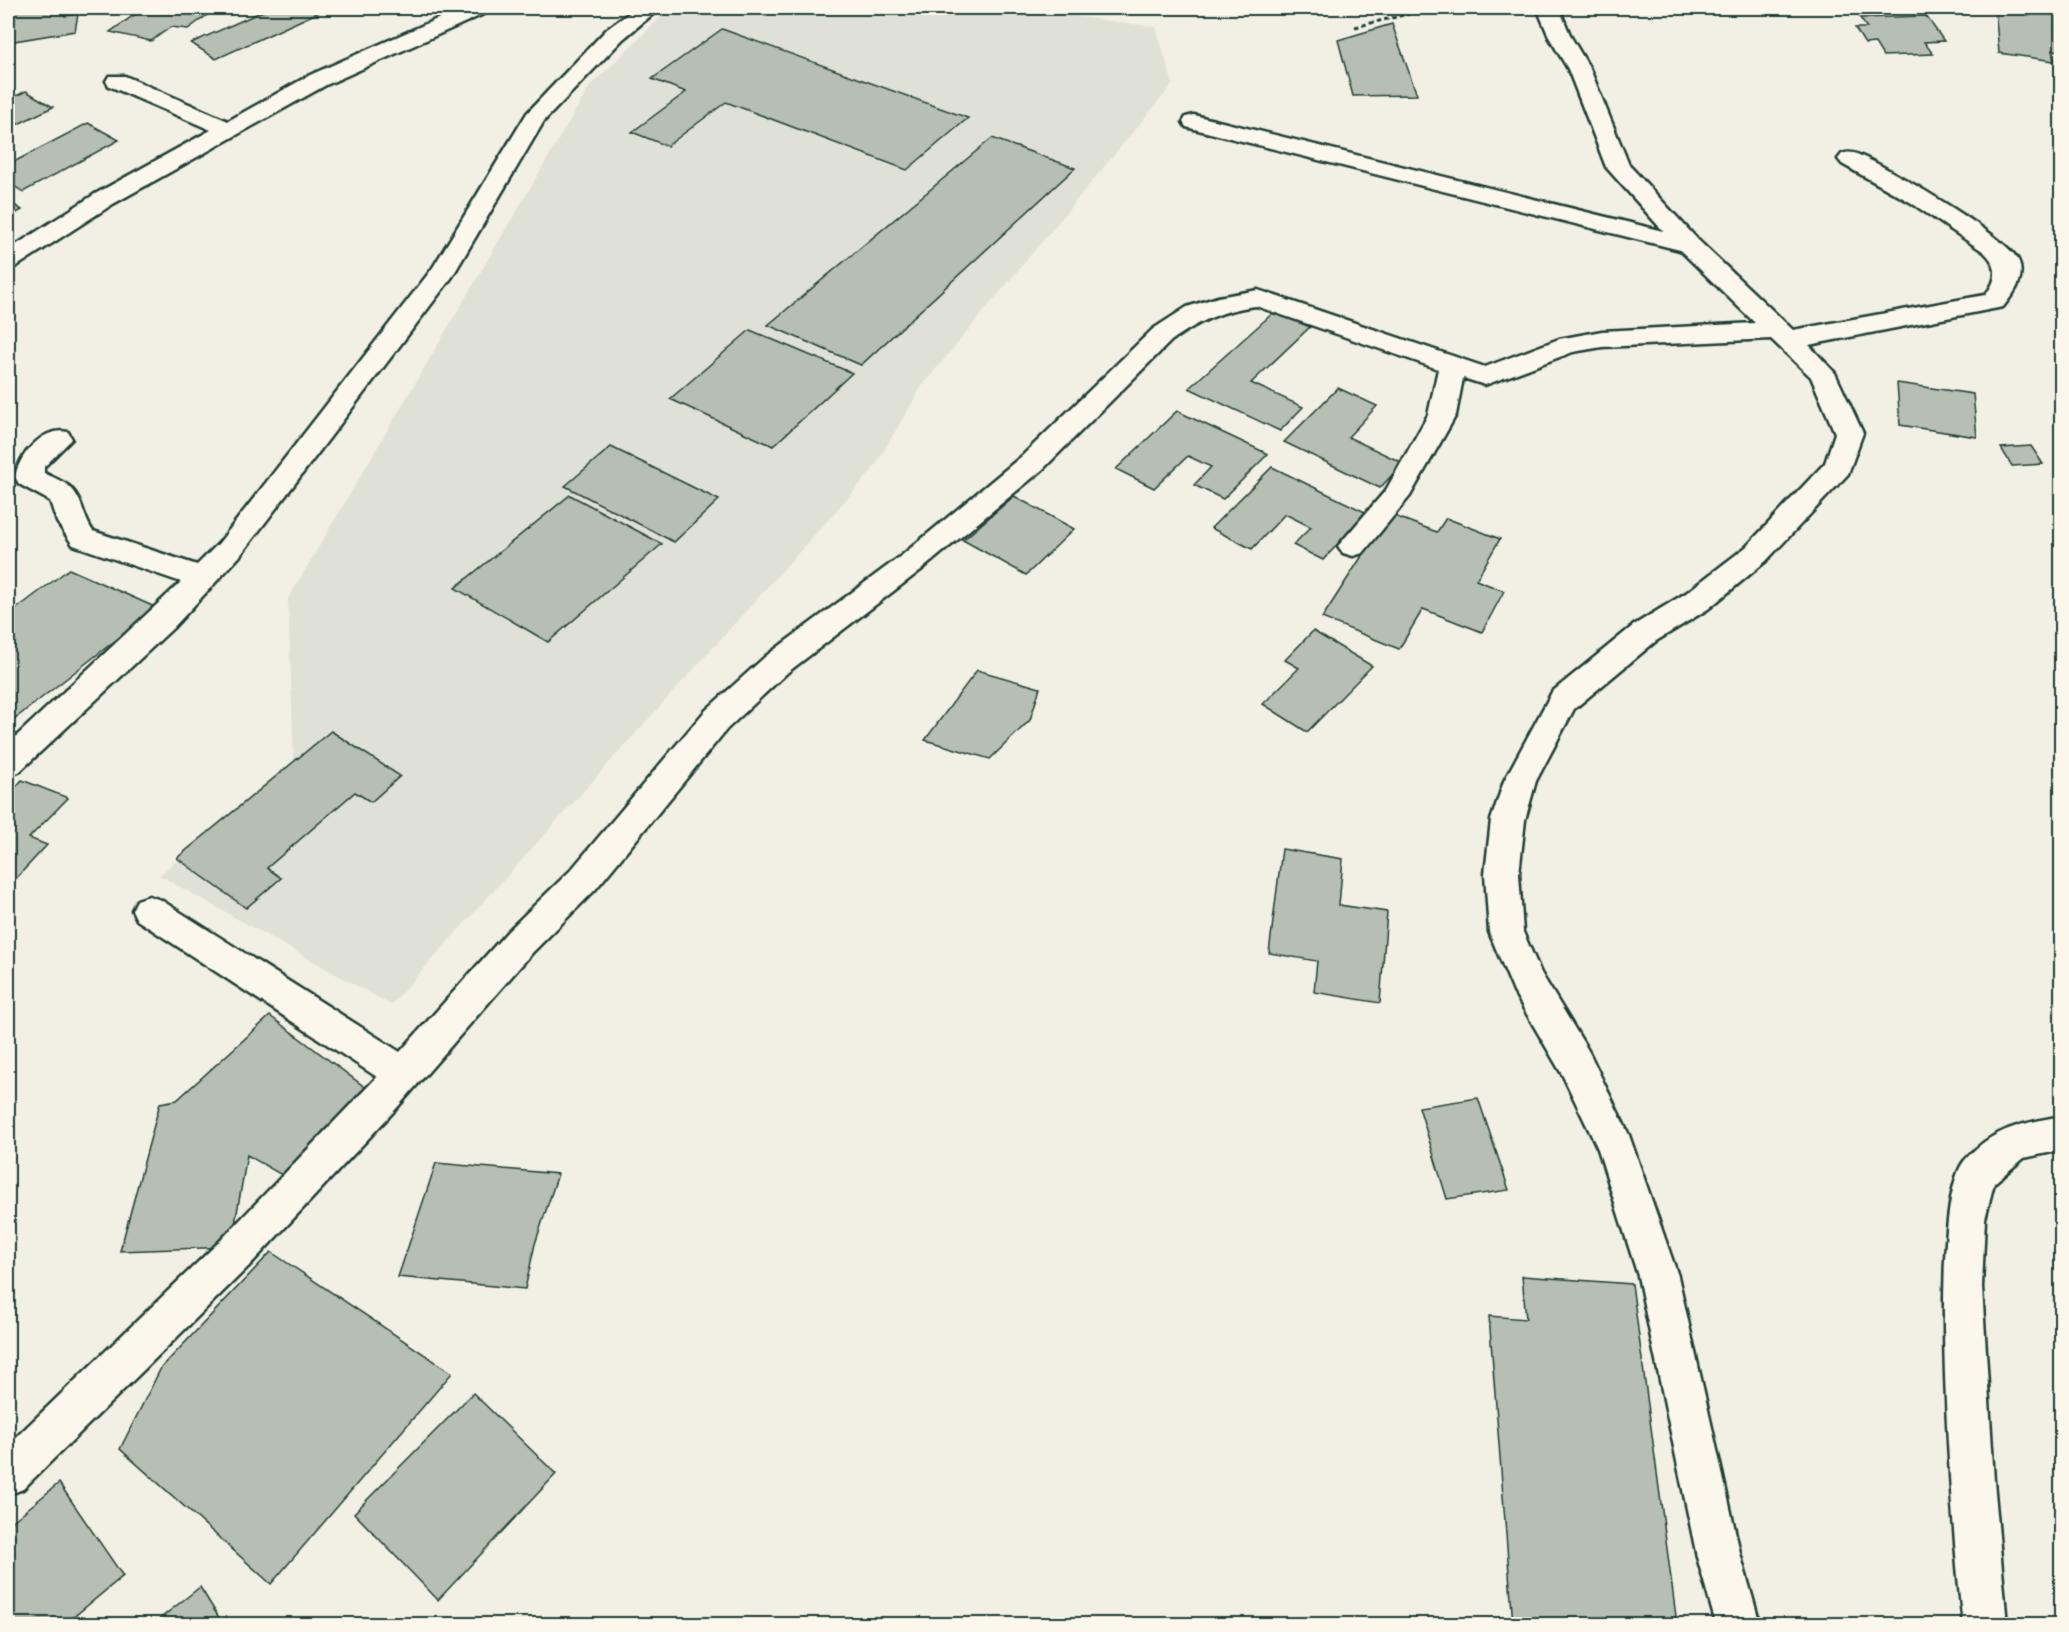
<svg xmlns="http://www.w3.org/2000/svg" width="2069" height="1632" font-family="'Balsamiq Sans',sans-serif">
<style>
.built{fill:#e0e1d6}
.building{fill:#b7beb3;stroke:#1f3d34;stroke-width:1.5}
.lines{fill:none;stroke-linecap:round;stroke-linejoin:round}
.minor-casing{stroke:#1f3d34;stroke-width:5}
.path{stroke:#1f3d34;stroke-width:3;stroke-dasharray:4.5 3;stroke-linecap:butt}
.minor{fill:#fbf7ec;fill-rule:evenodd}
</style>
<rect width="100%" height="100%" fill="#f2f0e5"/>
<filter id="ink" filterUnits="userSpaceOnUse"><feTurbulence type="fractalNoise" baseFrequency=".0167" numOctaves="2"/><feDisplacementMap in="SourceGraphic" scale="12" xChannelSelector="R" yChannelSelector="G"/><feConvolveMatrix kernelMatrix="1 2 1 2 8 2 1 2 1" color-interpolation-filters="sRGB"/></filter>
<g filter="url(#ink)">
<path class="built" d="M670 8H1013L1156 27 1173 84 922 386 872 471 391 1005 159 875 294 764 288 599 590 86Z"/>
<g class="building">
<path d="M11 8H64L65 16 78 14 75 31 8 42Z"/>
<path d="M144 8H217L188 29 171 27 151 41 110 32Z"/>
<path d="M270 8H328L216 59 191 43Z"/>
<path d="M1995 8 2062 12V27L2057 26 2059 36 2062 37V51L2052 50 2054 61 1999 53Z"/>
<path d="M1926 16 1944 41 1924 42 1933 54 1883 56 1875 43 1865 44 1855 28H1867L1860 18Z"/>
<path d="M1392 24 1417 95 1353 96 1338 40Z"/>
<path d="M722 29 968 118 907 170 726 102 667 146 632 132 686 92 652 79Z"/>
<path d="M26 91 53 107 8 129V100Z"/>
<path d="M88 123 119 140 23 192 8 182V165Z"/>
<path d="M992 138 1075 168 861 365 768 325Z"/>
<path d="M8 201 22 210 8 218Z"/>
<path d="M1274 312 1310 327 1251 383 1303 407 1280 431 1189 388Z"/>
<path d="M750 330 852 373 773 446 670 399Z"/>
<path d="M1897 383 1973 394 1977 437 1900 425Z"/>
<path d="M1338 388 1377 406 1348 437 1403 463 1380 488 1284 442Z"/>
<path d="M1177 411 1268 454 1223 499 1194 485 1211 467 1188 456 1154 488 1116 469Z"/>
<path d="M2031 446 2043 464 2012 466 2001 448Z"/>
<path d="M611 447 719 500 674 542 565 486Z"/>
<path d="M1272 467 1367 513 1323 560 1293 545 1311 527 1285 514 1252 549 1211 528Z"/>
<path d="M570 495 662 544 548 642 455 588Z"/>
<path d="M1014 496 1074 529 1026 575 963 540Z"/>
<path d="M1389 514 1437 532 1446 518 1500 539 1476 580 1504 591 1482 632 1423 609 1399 649 1322 618Z"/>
<path d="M69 569 157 608 8 724V615Z"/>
<path d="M1313 631 1372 666 1307 732 1263 704 1299 668 1285 660Z"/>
<path d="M977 670 1040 688 1030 720 990 759 925 740Z"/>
<path d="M331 731 400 776 371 802 355 792 267 868 281 878 246 908 177 858Z"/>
<path d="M22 780 68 798 29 838 47 845 8 887V796Z"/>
<path d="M1282 849 1343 859 1339 905 1387 912 1380 1003 1314 992 1317 961 1269 953Z"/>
<path d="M270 1016 370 1091 294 1182 247 1155 231 1247 120 1251 160 1103 177 1100Z"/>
<path d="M1478 1098 1509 1190 1447 1199 1419 1107Z"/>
<path d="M436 1163 558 1174 535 1244 525 1289 398 1277Z"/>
<path d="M271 1252 452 1373 271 1584 120 1449 161 1368Z"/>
<path d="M1522 1276 1632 1284 1677 1624H1513L1489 1316 1526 1319Z"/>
<path d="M473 1393 556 1474 438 1600 354 1513Z"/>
<path d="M59 1483 123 1576 65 1624H8V1525Z"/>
<path d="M200 1587 223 1624H153Z"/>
</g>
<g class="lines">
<g class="minor-casing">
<g id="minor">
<path d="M462 8H489L486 13 326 85 113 204 17 266 8 269V250L95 194 211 130 109 86 106 81 109 76H125L228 121 310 75Z"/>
<path d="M636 8H660L623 39 544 121 452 277 239 557 173 628 19 772 8 776V744L181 582 73 545 57 522 50 501 19 484 15 477C19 455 43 426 68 432L72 439 44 467V473C52 477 63 481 70 487 83 499 83 518 93 531L197 565 219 543 432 269 527 113 607 29Z"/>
<path d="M1537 8H1559L1571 37 1590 69 1629 165 1698 240 1793 330 1985 295C1998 280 1999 266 1984 252L1910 202 1842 164 1838 159 1842 154C1848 152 1853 152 1859 155 1886 166 2012 239 2019 262 2025 280 2014 293 2003 307L1809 345 1835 373 1863 433 1848 474 1766 561 1708 609 1656 641 1574 709 1536 781 1525 820 1519 874 1523 932 1541 973 1589 1052 1629 1135 1678 1276 1741 1557 1760 1624H1716L1697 1557 1638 1276 1598 1149 1563 1076 1514 992 1489 932 1485 874 1491 820 1504 781 1552 692 1634 625 1686 593 1746 547 1825 463 1835 433 1811 377 1771 339 1602 347 1573 352 1485 385 1463 378 1456 415 1410 496 1363 553 1353 556 1343 553 1338 546 1386 490 1428 415 1438 369 1256 306C1223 310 1199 321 1171 341L1042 470 921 570 788 672 727 729 595 890 532 953 395 1110 249 1266 23 1489 8 1495V1445L221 1240 377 1077 137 920 132 910 137 900 149 896 161 900 400 1052 508 931 571 870 705 711 766 656 901 556 1022 456 1153 329 1187 307 1218 297 1258 290 1485 367 1559 339 1602 331 1755 323 1680 250 1186 127 1183 122 1186 117 1194 115 1663 231 1606 167 1568 69 1549 37Z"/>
<path d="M2062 1116V1150L2024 1158 1994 1183 1985 1219 1982 1287 1994 1481 2007 1624H1963C1954 1551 1924 1206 1965 1160 1992 1128 2023 1123 2062 1116Z"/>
</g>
</g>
<path class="path" d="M1355 27 1432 8"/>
<use href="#minor" class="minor"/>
</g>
</g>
<rect width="2069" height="1632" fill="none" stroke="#fbf7ec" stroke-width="30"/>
<rect x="15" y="15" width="2039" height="1602" fill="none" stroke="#1f3d34" stroke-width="2" filter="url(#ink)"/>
</svg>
